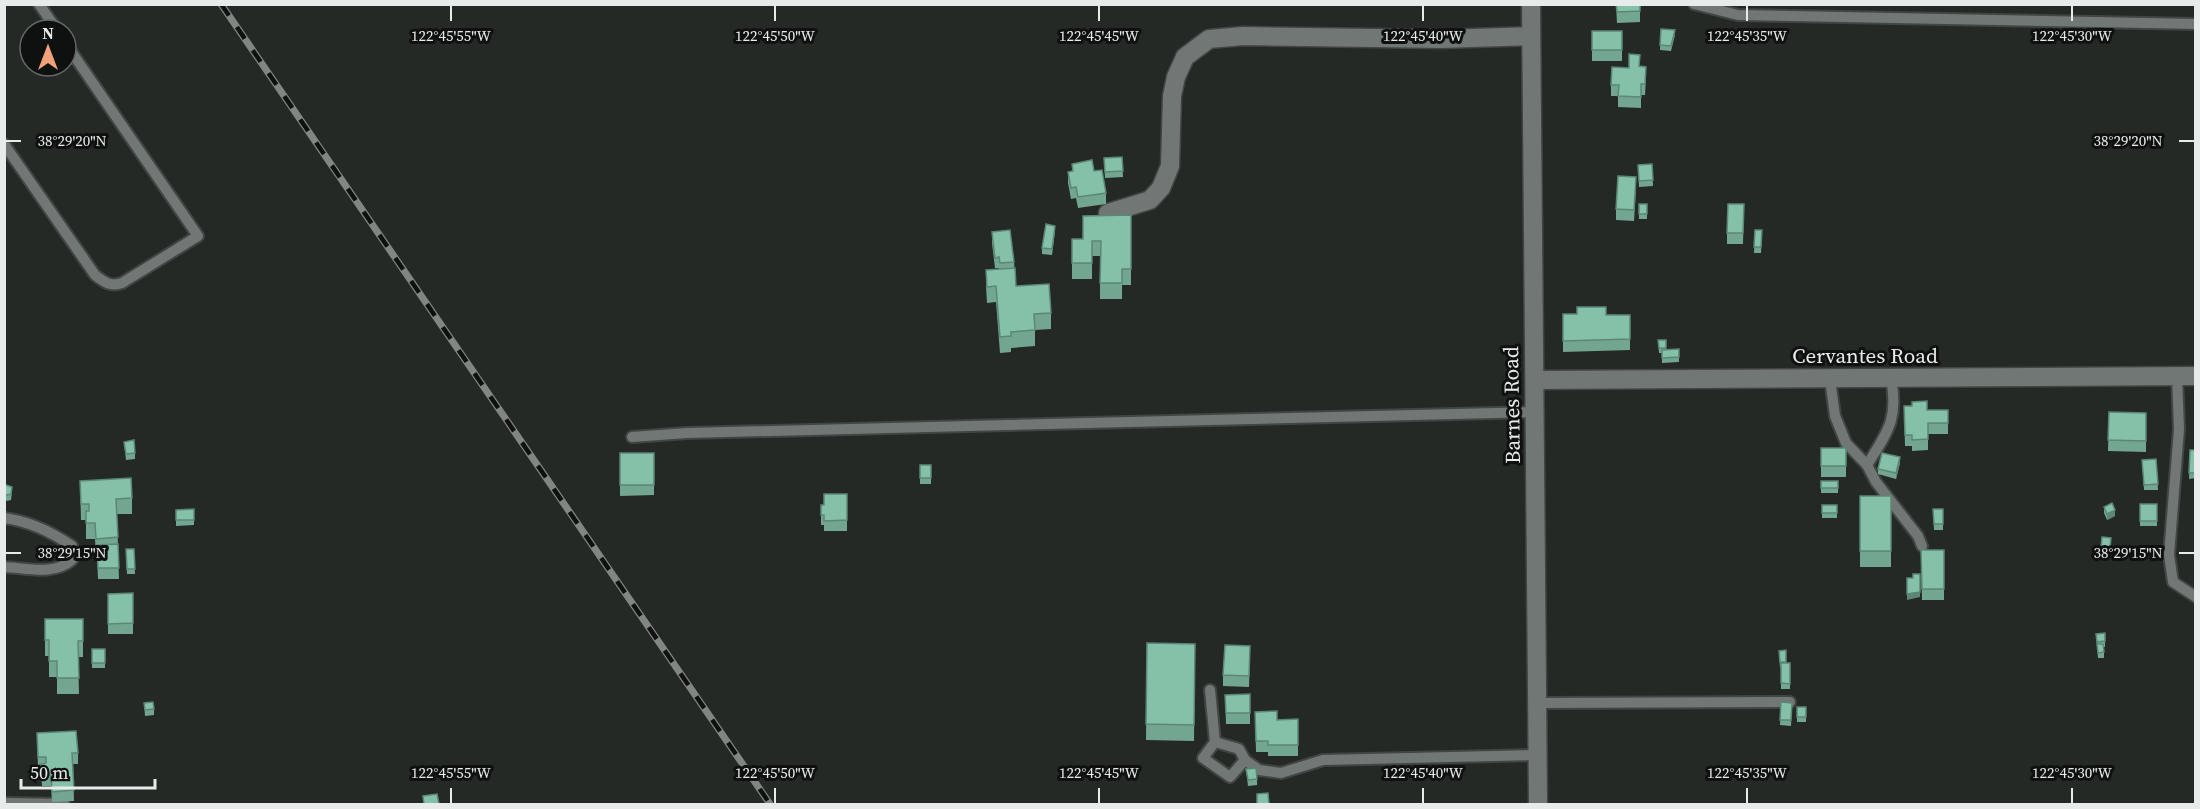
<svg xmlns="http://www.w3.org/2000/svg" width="2200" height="809" font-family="'Source Serif 4',serif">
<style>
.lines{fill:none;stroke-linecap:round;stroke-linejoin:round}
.lane-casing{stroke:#414543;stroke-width:14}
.street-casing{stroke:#414543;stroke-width:21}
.lane{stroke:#717774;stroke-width:10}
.street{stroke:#717774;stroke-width:18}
.rail-casing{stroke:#818683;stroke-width:7}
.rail{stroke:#0f1110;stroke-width:4.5;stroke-dasharray:14;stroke-linecap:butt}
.wall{fill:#72a690}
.shaded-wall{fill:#5c8776}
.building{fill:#84c1a8;stroke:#5c8776;stroke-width:1.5}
.ticks{fill:none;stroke:#e7ebe9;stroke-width:2}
.labels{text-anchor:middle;stroke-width:6;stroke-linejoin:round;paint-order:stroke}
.street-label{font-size:21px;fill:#e7ebe9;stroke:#0f1110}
.ticks-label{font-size:15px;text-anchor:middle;fill:#e7ebe9;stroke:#0f1110;stroke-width:6;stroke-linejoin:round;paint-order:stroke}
</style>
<rect width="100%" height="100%" fill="#242926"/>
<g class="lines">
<g class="lane-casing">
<g id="lane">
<path d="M39 4 57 30"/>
<path d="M1694 4 1738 15 2196 24"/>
<path d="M4 144 95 275C104 282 110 287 122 283L198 236 66 44"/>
<path d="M2177 376 2179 429 2169 555 2173 582 2196 597"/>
<path d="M1830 379 1835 416 1846 443 1867 465 1876 482 1918 536 1922 546"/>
<path d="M632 437 687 433 1535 412"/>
<path d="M1867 465C1887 433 1899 419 1891 379"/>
<path d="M4 518C28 521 53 533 72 546V560C53 576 27 568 4 567"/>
<path d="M1210 690 1215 742 1239 749 1245 760 1259 770 1281 773 1323 760 1537 755"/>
<path d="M1537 703 1790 702"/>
<path d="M1215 742 1203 758 1230 777 1245 760"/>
<path d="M4 803 64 804"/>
</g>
</g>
<g class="street-casing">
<g id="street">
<path d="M1531 4 1538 804"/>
<path d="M1108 213 1150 200 1161 188 1170 166 1172 96 1176 77 1185 57 1209 39 1243 36 1441 39 1530 36"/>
<path d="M1535 380 2196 376"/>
</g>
</g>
<use href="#lane" class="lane"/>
<use href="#street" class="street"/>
<g class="rail-casing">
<path id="rail" d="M221 4 770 804"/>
</g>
<use href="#rail" class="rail"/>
</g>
<g class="wall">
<path d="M1616 4H1640V22L1617 23Z"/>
<path d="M1661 29 1675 35 1671 51 1660 50Z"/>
<rect x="1592" y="31" width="30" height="30"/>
<path d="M1640 66 1646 77 1645 95H1641V108L1618 107V96H1611V85L1629 68Z"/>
<path d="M1122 157 1123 177 1105 178 1104 158Z"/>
<path d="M1072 164 1094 171 1106 193V204L1078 208 1076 198 1071 199 1068 183V172L1072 171Z"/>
<path d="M1652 164 1653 186 1639 187 1638 165Z"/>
<path d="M1636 188 1634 221 1616 220V209Z"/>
<rect x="1639" y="204" width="8" height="15"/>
<path d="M1744 204 1743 244H1727V233Z"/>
<path d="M1131 215V285H1122V299H1100V256H1092V279H1072V239H1083Z"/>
<path d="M1755 230H1762L1761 253H1754Z"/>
<path d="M1055 231 1052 255 1042 254V248Z"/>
<path d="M992 232 1014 262 1016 286 1051 313V329L1035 330V346L1011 348V352L1000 353 996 302 987 303 986 286V270L999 269V268H995L992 243Z"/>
<path d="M1563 314 1630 315V350L1563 352Z"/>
<path d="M1658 340 1666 348V350L1679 349V362L1662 363V353H1659Z"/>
<path d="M1904 406 1927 410 1948 423V434H1928V450L1912 451V446H1905Z"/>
<path d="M2109 412 2146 413V452L2108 451Z"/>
<path d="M124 442 135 453V459L126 460Z"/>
<rect x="1821" y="448" width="25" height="29"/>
<path d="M2190 450H2196V478L2189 479Z"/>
<path d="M620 453H654V495L620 496Z"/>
<path d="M2156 459 2158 490H2144L2142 460Z"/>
<path d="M1900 463 1896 479 1878 474V469Z"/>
<rect x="920" y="465" width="11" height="19"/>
<path d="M80 481 132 498V514H117L119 579H98L97 555H96L95 539H86V520H81Z"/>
<rect x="1821" y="481" width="17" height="12"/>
<path d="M4 486 12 492 11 500 7 501 4 499Z"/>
<path d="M847 494V531H824V525H821V505H824Z"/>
<rect x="1860" y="496" width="31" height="71"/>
<rect x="2140" y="504" width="17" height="22"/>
<rect x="1822" y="505" width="15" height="13"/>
<path d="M2104 507 2115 516 2107 520 2104 513Z"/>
<path d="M194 509V525L176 526V510Z"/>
<path d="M1933 509H1943V530H1934Z"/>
<path d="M2111 543 2110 553 2101 552V547Z"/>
<path d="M126 549H134L135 574H127Z"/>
<path d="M1921 550H1944V600H1922Z"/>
<path d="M133 593V634H108V594Z"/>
<path d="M45 619H83V657H78L79 694H57V677H49V656H45Z"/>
<path d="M2105 633V647H2104V658H2098L2096 634Z"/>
<path d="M1147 643 1195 644 1194 741 1146 740Z"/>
<rect x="92" y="649" width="13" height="19"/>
<path d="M1786 650V663H1790V689H1781V668H1780L1779 651Z"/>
<path d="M1250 657 1249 687 1223 686V675Z"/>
<path d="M1250 694V724H1226L1225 695Z"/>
<path d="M1781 702 1792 703 1791 726 1780 725Z"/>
<path d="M144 703 154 709V715L145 716Z"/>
<rect x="1797" y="707" width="9" height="15"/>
<path d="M1255 712 1277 720 1298 719V756H1268V752H1256Z"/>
<path d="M37 733 78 753V764H73L74 801 52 802 51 786H42L41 768H38Z"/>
<path d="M1246 769 1257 779V785L1248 786Z"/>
</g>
<g class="shaded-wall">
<path d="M1900 457V463L1896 479V473Z"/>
<path d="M2115 510V516L2107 520V514Z"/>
<path d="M1920 592V597L1907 600V594Z"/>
</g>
<g class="building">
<path d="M1616 4H1640V11L1617 12Z"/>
<path d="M1661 29 1675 30 1671 46 1660 45Z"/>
<rect x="1592" y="31" width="30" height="19"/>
<path d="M1629 54 1640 55 1639 66 1646 67 1645 84H1641V97L1618 96 1619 85H1611L1612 67 1629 68Z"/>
<path d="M1122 157 1123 171 1105 172 1104 158Z"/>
<path d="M1092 160 1094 171 1102 170 1106 193 1078 197 1076 187 1071 188 1068 172 1073 171 1072 164Z"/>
<path d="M1652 164 1653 180 1639 181 1638 165Z"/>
<path d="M1618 176 1636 177 1634 210 1616 209Z"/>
<rect x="1639" y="204" width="8" height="10"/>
<path d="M1728 204H1744L1743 233H1727Z"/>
<path d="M1131 215V269H1122V283H1100L1101 241H1092V263H1072V239H1083V216Z"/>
<path d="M1046 224 1055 226 1052 249 1042 248Z"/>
<path d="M1010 230 1014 262 1000 263 999 257 995 258 992 232Z"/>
<path d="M1755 230H1762L1761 247H1754Z"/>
<path d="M1015 268 1016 286 1049 284 1051 313 1034 314 1035 330 1011 332V336L1000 337 996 286 987 287 986 270Z"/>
<path d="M1577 307H1606V315H1630V339L1563 341V314H1577Z"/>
<path d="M1658 340H1666V348H1659Z"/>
<path d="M1679 349V357L1662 358V350Z"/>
<path d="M1927 401V410H1948V423H1928V439L1912 440V435H1905L1904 406H1912V402Z"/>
<path d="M2109 412 2146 413V441L2108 440Z"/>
<path d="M134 440 135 453 126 454 124 442Z"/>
<rect x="1821" y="448" width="25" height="18"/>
<path d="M2190 450H2196V473H2189Z"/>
<rect x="620" y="453" width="34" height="32"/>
<path d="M1882 453 1900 457 1896 473 1878 469Z"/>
<path d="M2156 459 2158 484 2144 485 2142 460Z"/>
<rect x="920" y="465" width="11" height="13"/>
<path d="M131 478 132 498 116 499 118 537 96 539 95 523H86V511H89V504H81L80 481Z"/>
<rect x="1821" y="481" width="17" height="7"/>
<path d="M6 485 12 487 11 494 7 495 4 494V486Z"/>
<path d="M824 494H847V520L824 521V515H821V505H824Z"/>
<rect x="1860" y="496" width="31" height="55"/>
<path d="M2112 503 2115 510 2107 514 2104 507Z"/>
<rect x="2140" y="504" width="17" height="17"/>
<rect x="1822" y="505" width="15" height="8"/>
<path d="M194 509V520H176V510Z"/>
<path d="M1933 509H1943V524H1934Z"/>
<path d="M2102 537 2111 538 2110 548 2101 547Z"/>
<path d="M118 544 119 568H98L97 545Z"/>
<path d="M126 549H134L135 569H127Z"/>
<path d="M1921 550H1944V589H1922Z"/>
<path d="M1913 574H1920V592L1907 594V578H1913Z"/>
<path d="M133 593V623L108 624V594Z"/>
<path d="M45 619H83V641H78L79 678H57V661H49V640H45Z"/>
<path d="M2105 633V641L2097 642 2096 634Z"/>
<path d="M1147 643 1195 644 1194 725 1146 724Z"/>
<path d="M2097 644H2103L2104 652 2098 653Z"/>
<path d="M1225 645 1250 646 1249 676 1223 675Z"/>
<rect x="92" y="649" width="13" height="14"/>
<path d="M1786 650V662H1780L1779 651Z"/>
<path d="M1781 663H1790V684L1781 683Z"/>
<path d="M1250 694V713H1226L1225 695Z"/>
<path d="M153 702 154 709 145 710 144 703Z"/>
<path d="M1781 702 1792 703 1791 720H1780Z"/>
<rect x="1797" y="707" width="9" height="10"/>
<path d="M1277 711V720L1298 719V745H1268V741H1256L1255 712Z"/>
<path d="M76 731 78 753H72L74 790 52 792 51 775H42L41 764 46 763V757H38L37 733Z"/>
<path d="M1256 768 1257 779 1248 780 1246 769Z"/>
<path d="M1268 793 1269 804H1257V794Z"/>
<path d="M437 794 439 804H424L423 796Z"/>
</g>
<path class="ticks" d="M451 6V21M775 6V21M1099 6V21M1423 6V21M1747 6V21M2072 6V21M6 141H21M2179 141H2194M6 553H21M2179 553H2194M451 788V803M775 788V803M1099 788V803M1423 788V803M1747 788V803M2072 788V803"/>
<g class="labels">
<g class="street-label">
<text x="1865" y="363">Cervantes Road</text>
<text transform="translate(1512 405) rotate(-91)" y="7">Barnes Road</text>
</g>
</g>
<g class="ticks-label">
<text x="451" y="41">122°45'55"W</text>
<text x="775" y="41">122°45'50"W</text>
<text x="1099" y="41">122°45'45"W</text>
<text x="1423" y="41">122°45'40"W</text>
<text x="1747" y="41">122°45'35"W</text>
<text x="2072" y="41">122°45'30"W</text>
<text x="72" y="146">38°29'20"N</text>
<text x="2128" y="146">38°29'20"N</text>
<text x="72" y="558">38°29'15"N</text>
<text x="2128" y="558">38°29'15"N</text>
<text x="451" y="778">122°45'55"W</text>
<text x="775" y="778">122°45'50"W</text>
<text x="1099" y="778">122°45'45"W</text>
<text x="1423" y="778">122°45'40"W</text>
<text x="1747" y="778">122°45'35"W</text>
<text x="2072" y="778">122°45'30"W</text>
</g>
<rect width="2200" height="809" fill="none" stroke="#e7ebe9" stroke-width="12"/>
<g transform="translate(48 48)"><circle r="28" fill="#0f1110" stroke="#656867" stroke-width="1.5"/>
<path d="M0-4.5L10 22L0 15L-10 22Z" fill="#f1a17c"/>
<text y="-9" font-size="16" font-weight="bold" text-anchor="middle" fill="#e7ebe9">N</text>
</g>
<path d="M21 779v9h134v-9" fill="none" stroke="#e7ebe9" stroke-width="3"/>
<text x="30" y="779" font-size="18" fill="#e7ebe9" stroke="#0f1110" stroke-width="4.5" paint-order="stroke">50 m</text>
</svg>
